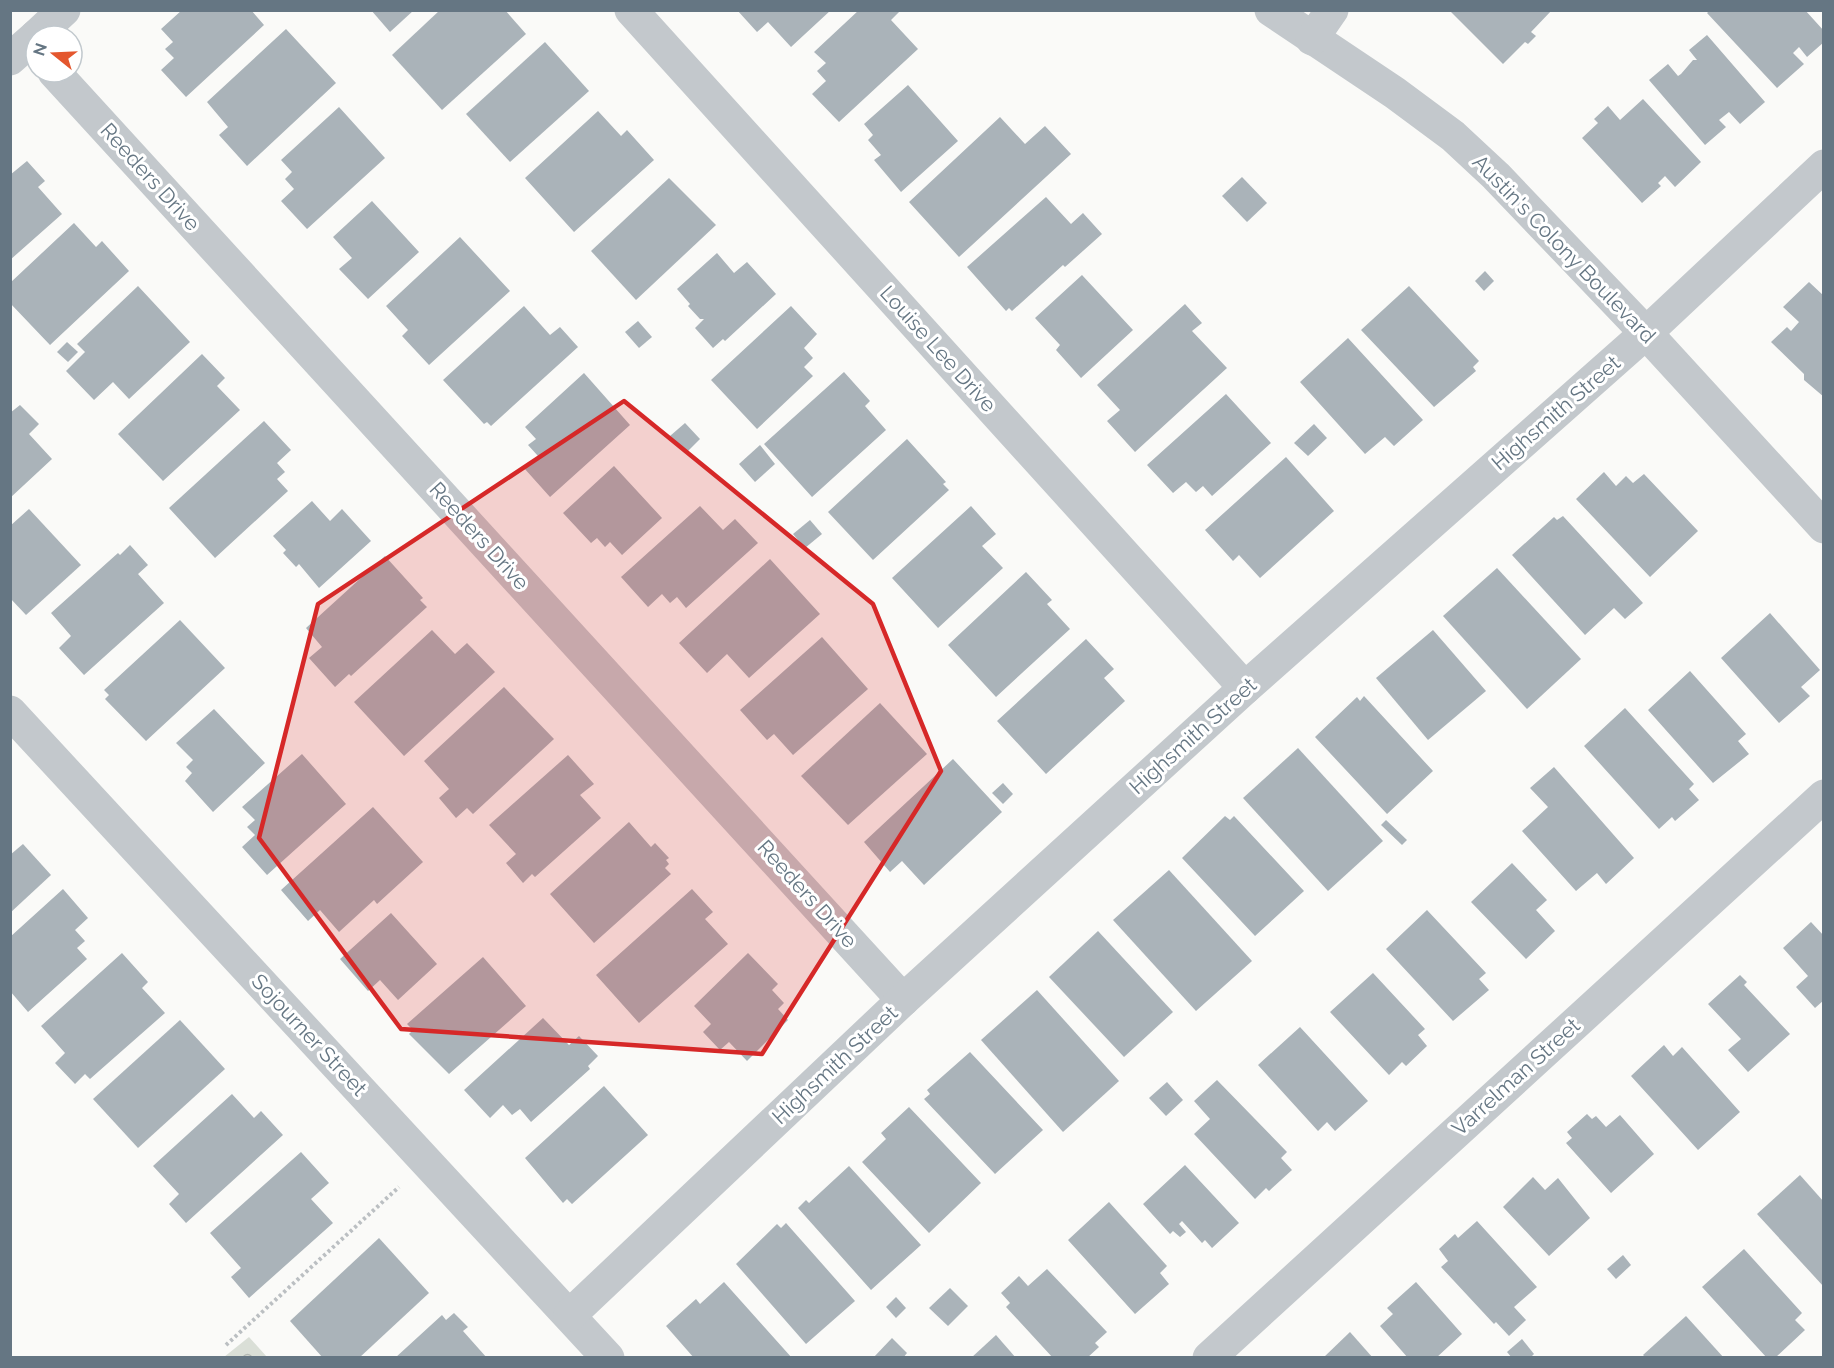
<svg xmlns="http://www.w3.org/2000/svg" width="1834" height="1368" font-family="Raleway,sans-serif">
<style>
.forest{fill:url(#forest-crowns)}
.building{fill:#aab3b9}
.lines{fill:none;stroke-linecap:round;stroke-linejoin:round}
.path{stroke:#bbbfc2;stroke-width:4;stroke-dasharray:3 3;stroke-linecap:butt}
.minor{stroke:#c3c8cc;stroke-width:33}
.marked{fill:#d62828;fill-opacity:0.2;stroke:#d62828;stroke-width:4.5;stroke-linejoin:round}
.labels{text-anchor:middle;stroke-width:6;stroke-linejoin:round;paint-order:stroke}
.street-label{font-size:21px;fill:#657683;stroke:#fff}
</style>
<defs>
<pattern id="forest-crowns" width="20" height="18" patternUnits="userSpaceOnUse" patternTransform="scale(1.5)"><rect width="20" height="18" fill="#dadfd7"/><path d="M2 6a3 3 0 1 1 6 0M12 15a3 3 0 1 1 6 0" fill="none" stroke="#b4b9b4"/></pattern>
</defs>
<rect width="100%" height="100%" fill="#fafaf8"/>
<path class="forest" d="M249 1337 267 1357H224Z"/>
<g class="building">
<path d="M182 10H251L264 25 186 97 161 70 174 58 165 49 173 42 161 29Z"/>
<path d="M371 10H414L390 32Z"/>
<path d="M440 10H505L526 34 442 110 392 55Z"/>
<path d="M737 10H831L791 47 768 22 757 32Z"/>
<path d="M859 10H901L891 20 918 49 839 122 812 94 826 81 817 71 826 63 814 52Z"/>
<path d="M1449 10H1552L1531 32 1536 36 1528 44 1525 42 1503 64Z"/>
<path d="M1710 10H1805L1824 31V42L1807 57 1799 47 1793 53 1804 64 1777 88 1707 13Z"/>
<path d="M286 29 336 83 247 166 219 135 228 127 207 102Z"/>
<path d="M1707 35 1765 102 1740 124 1729 112 1719 120 1726 127 1705 145 1649 80 1668 64 1678 76 1681 74 1693 60H1697L1689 50Z"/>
<path d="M545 42 589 91 510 162 466 114Z"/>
<path d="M908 85 958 141 901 192 874 160 881 155 868 140 873 135 864 124Z"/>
<path d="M1643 99 1701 162 1675 187 1665 176 1658 183 1661 186 1642 203 1582 138 1598 123 1594 119 1608 106 1620 120Z"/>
<path d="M339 107 385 158 307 229 281 201 294 189 285 179 292 172 281 160Z"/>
<path d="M598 111 621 136 627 130 654 160 574 232 525 178Z"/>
<path d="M1000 117 1025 144 1045 126 1071 154 959 257 909 202Z"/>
<path d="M27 161 45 181 38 187 62 214 10 260V175Z"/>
<path d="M1242 177 1267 203 1247 222 1222 196Z"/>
<path d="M669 178 716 225 636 300 591 251Z"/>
<path d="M1046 197 1071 224 1083 213 1102 234 1065 267 1063 265 1012 311 1009 308 1006 311 967 267Z"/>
<path d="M372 201 419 252 368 299 339 269 352 258 333 237Z"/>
<path d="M74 223 96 247 102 241 129 271 50 345 10 303V283Z"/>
<path d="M460 237 510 291 429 365 402 336 408 330 386 306Z"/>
<path d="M717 253 734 273 747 262 776 294 725 341 723 339 713 348 695 328 704 319H700L688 306 690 304 677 289Z"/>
<path d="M1485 271 1494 281 1484 291 1475 281Z"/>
<path d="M1082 275 1133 330 1081 378 1056 350 1060 345 1035 318Z"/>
<path d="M1809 282 1824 296V397L1804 380V374L1771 342 1787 327 1791 331 1799 322 1783 307Z"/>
<path d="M138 286 190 342 129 399 113 382 94 400 66 371 85 352 77 344Z"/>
<path d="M1409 286 1479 361 1473 367 1476 371 1434 407 1361 330Z"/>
<path d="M1185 304 1202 323 1192 331 1227 368 1135 452 1107 421 1120 410 1097 385Z"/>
<path d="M524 306 550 335 560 327 578 347 491 426 487 422 484 424 443 380Z"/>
<path d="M791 306 817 334 804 348 813 358 804 367 813 376 757 429 711 380Z"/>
<path d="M638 321 652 337 639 348 625 332Z"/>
<path d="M1348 338 1423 420 1394 446 1385 437 1365 454 1300 382Z"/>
<path d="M67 342 78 352 68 362 57 352Z"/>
<path d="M202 354 225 378 217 386 240 410 163 481 118 434Z"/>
<path d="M844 372 870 401 865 406 886 430 812 497 764 444Z"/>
<path d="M584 373 630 425 550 497 524 468 538 456 528 445 536 439 525 427Z"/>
<path d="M1226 394 1271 443 1212 496 1203 486 1196 492 1186 482 1173 493 1147 465Z"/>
<path d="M20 405 39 424 29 434 52 459 10 498V413Z"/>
<path d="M264 421 291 450 277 463 285 472 277 479 288 491 215 558 169 508Z"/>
<path d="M685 423 700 439 686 453 670 436Z"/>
<path d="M1314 424 1327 438 1308 456 1294 443Z"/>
<path d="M907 439 946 482 943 484 949 490 873 560 828 512Z"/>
<path d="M760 445 775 464 755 482 739 464Z"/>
<path d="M1286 457 1334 511 1260 578 1239 555 1233 561 1205 530Z"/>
<path d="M614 466 662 518 622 555 610 542 605 547 597 538 591 543 563 513Z"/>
<path d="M1604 472 1616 486 1626 476 1633 483 1644 474 1698 531 1650 577 1576 499Z"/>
<path d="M312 501 330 521 342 509 371 541 319 588 299 564 296 567 283 553 286 550 273 536Z"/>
<path d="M700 506 723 530 735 519 758 543 686 608 677 597 670 603 662 594 648 607 621 577Z"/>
<path d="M971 506 996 534 982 546 1003 568 938 628 892 578Z"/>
<path d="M29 509 81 565 26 615 10 598V526Z"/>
<path d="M1563 516 1643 603 1625 619 1614 608 1585 635 1512 555 1554 517 1557 520Z"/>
<path d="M810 520 822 534 805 548 793 534Z"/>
<path d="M130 545 148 565 138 574 164 603 84 675 59 648 71 636 51 613 118 553 120 555Z"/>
<path d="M385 556 423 598 420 600 427 607 351 676 349 674 335 687 309 658 322 647 306 628Z"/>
<path d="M770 559 820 614 749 678 727 654 707 673 679 643Z"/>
<path d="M1497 568 1581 659 1527 709 1443 616Z"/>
<path d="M1026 572 1052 600 1047 604 1070 629 996 697 948 645Z"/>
<path d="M1770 613 1820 670 1801 687 1810 696 1779 723 1721 658Z"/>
<path d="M180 620 225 668 146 741 105 699 109 695 104 690Z"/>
<path d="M432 630 455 654 467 643 495 672 404 756 354 702Z"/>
<path d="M1433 630 1486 691 1428 740 1376 678Z"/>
<path d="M822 637 868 689 793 755 774 734 767 740 740 710Z"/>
<path d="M1086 639 1114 669 1104 678 1125 701 1046 774 997 721Z"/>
<path d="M1690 671 1746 734 1738 741 1749 754 1713 783 1648 710Z"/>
<path d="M504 687 554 739 473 814 467 808 456 818 439 798 449 789 424 761Z"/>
<path d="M1364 696 1433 771 1387 814 1315 737 1357 697 1360 701Z"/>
<path d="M880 703 927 754 848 825 801 776Z"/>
<path d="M1625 708 1694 784 1689 789 1699 800 1675 821 1672 817 1659 829 1584 746Z"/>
<path d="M214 709 265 763 213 812 185 781 192 773 186 767 193 760 176 743Z"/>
<path d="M1298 748 1383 841 1328 891 1243 798Z"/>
<path d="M302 754 346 804 267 875 242 847 255 835 247 827 255 820 242 807Z"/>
<path d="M568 755 594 784 580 795 601 818 535 877 532 874 523 883 506 863 516 854 489 825Z"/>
<path d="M953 759 1002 812 924 885 902 861 890 872 864 842Z"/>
<path d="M1554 767 1634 858 1606 884 1597 873 1576 891 1522 831 1548 807 1530 788Z"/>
<path d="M1003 783 1013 794 1003 804 992 793Z"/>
<path d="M373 807 423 862 377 904 374 900 339 932 320 910 308 921 281 890Z"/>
<path d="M1225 816 1230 820 1234 816 1304 891 1255 936 1182 858Z"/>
<path d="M1386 820 1407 840 1402 845 1381 825Z"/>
<path d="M629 822 651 847 655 843 669 858 666 860 669 864 665 868 671 874 594 943 550 894Z"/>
<path d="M23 844 51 875 10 913V855Z"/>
<path d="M1512 863 1547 900 1536 910 1555 931 1526 959 1471 902Z"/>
<path d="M1169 870 1252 961 1196 1011 1113 920Z"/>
<path d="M63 889 88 918 75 930 85 941 77 948 87 959 28 1012 10 991V937Z"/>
<path d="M692 889 713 912 705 919 728 944 639 1023 596 975Z"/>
<path d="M1427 910 1486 973 1479 979 1489 990 1453 1021 1386 949Z"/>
<path d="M391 913 437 964 398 1000 380 980 368 991 340 959Z"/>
<path d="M1811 922 1824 936V1000L1815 1008 1796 987 1808 976 1783 948Z"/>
<path d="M1098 931 1173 1012 1124 1057 1049 977Z"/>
<path d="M122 953 148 982 142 988 165 1013 90 1079 85 1074 75 1084 55 1063 65 1053 41 1026Z"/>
<path d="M748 953 778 984 772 990 784 1003 778 1009 788 1020 747 1061 729 1042 720 1050 703 1032 711 1024 694 1006Z"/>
<path d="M483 957 526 1006 449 1074 409 1034 413 1030 407 1024Z"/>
<path d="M1373 973 1425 1029 1418 1035 1427 1046 1406 1066 1402 1062 1389 1075 1330 1012Z"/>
<path d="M1740 975 1747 982 1744 985 1790 1034 1748 1072 1728 1050 1741 1039 1708 1004Z"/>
<path d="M1037 990 1119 1081 1063 1132 981 1040Z"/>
<path d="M543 1018 569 1045 579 1036 598 1056 588 1066 590 1069 531 1122 520 1109 512 1115 503 1105 490 1118 464 1090Z"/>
<path d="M180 1020 225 1069 138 1148 93 1099Z"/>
<path d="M1300 1027 1368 1101 1335 1131 1327 1122 1318 1131 1258 1065Z"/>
<path d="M1664 1045 1673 1056 1682 1047 1740 1112 1698 1150 1631 1076Z"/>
<path d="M970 1052 1043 1130 995 1174 924 1099 930 1094 927 1090Z"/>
<path d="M1217 1080 1287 1152 1281 1158 1292 1170 1269 1191 1266 1188 1255 1199 1194 1134 1210 1119 1194 1101Z"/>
<path d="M1167 1082 1183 1100 1166 1116 1149 1098Z"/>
<path d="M604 1086 648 1135 572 1204 567 1199 563 1203 525 1158Z"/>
<path d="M232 1094 254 1118 261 1111 283 1135 186 1223 169 1204 179 1194 153 1166Z"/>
<path d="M909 1107 981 1183 929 1233 862 1162 886 1139 881 1133Z"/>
<path d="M1587 1114 1592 1119 1596 1116 1606 1127 1620 1115 1654 1154 1611 1193 1566 1143 1572 1138 1567 1132Z"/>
<path d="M301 1152 329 1183 311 1199 333 1223 249 1298 231 1277 241 1268 210 1233Z"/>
<path d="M1185 1165 1239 1223 1212 1248 1205 1240 1202 1243 1182 1221 1179 1224 1186 1232 1180 1237 1173 1231 1170 1234 1143 1204Z"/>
<path d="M849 1166 921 1245 871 1290 798 1208 806 1200 809 1203Z"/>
<path d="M1800 1175 1824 1202V1287L1757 1214Z"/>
<path d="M1533 1177 1545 1190 1558 1178 1590 1218 1549 1256 1503 1207Z"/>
<path d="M1109 1202 1167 1266 1160 1273 1169 1284 1135 1314 1068 1240Z"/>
<path d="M1477 1221 1537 1287 1514 1307 1526 1320 1509 1336 1496 1322 1494 1324 1441 1267 1448 1261 1439 1249 1455 1234 1458 1238Z"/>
<path d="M786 1223 855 1301 806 1344 736 1264 777 1224 781 1228Z"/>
<path d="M379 1238 429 1293 359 1358H323L290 1321Z"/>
<path d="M1744 1249 1802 1313 1795 1320 1805 1330 1775 1358H1767L1702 1287Z"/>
<path d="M1623 1255 1631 1265 1616 1279 1607 1269Z"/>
<path d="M1047 1269 1107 1332 1095 1343 1099 1347 1087 1358H1053L1006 1307 1010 1303 1001 1293 1019 1276 1028 1286Z"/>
<path d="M724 1282 792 1358H694L666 1326 696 1299 700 1304Z"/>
<path d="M1416 1282 1462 1334 1436 1358H1408L1380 1326 1393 1314 1387 1308Z"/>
<path d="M950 1288 968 1306 948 1326 929 1308Z"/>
<path d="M896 1297 906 1308 896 1318 886 1307Z"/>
<path d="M454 1313 468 1327 463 1331 487 1358H395L442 1315 446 1320Z"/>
<path d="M1686 1316 1724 1358H1646L1643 1355Z"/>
<path d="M1350 1332 1373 1358H1323Z"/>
<path d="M996 1335 1016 1358H971Z"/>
<path d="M892 1338 907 1353 903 1358H873Z"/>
<path d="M1522 1339 1534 1354 1530 1358H1512L1507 1352Z"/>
</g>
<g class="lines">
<path class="path" d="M226 1345 399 1187"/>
<g class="minor">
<path d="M631 10 1245 688"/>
<path d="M1271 10 1395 93 1453 136 1496 176 1646 333 1824 527"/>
<path d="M36 36 64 10"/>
<path d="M1312 39 1332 10"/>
<path d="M10 59 36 36"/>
<path d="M54 72 903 1000"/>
<path d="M10 712 608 1358"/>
<path d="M570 1315 903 1000 1245 688 1646 333 1824 166"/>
<path d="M1209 1358 1824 796"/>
</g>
</g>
<path class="marked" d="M624 401 873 604 941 771 762 1054 401 1029 259 838 318 604Z"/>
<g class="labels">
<g class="street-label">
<text transform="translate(150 177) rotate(48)" y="7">Reeders Drive</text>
<text transform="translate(1564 249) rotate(46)" y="7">Austin's Colony Boulevard</text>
<text transform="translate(938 349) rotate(48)" y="7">Louise Lee Drive</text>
<text transform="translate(1556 413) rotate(-41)" y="7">Highsmith Street</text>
<text transform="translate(479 536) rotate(48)" y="7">Reeders Drive</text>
<text transform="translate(1193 736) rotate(-42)" y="7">Highsmith Street</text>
<text transform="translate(807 894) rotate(48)" y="7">Reeders Drive</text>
<text transform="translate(309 1035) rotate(47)" y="7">Sojourner Street</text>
<text transform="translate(835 1065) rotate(-43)" y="7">Highsmith Street</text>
<text transform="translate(1516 1077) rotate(-42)" y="7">Varrelman Street</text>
</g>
</g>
<rect width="1834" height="1368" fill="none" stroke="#657683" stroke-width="24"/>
<g transform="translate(54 54) rotate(288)"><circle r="28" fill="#ffffff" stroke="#c1c8cd" stroke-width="1.5"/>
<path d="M0-4.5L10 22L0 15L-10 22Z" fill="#e4572e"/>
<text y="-9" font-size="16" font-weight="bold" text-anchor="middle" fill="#657683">N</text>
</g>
</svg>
